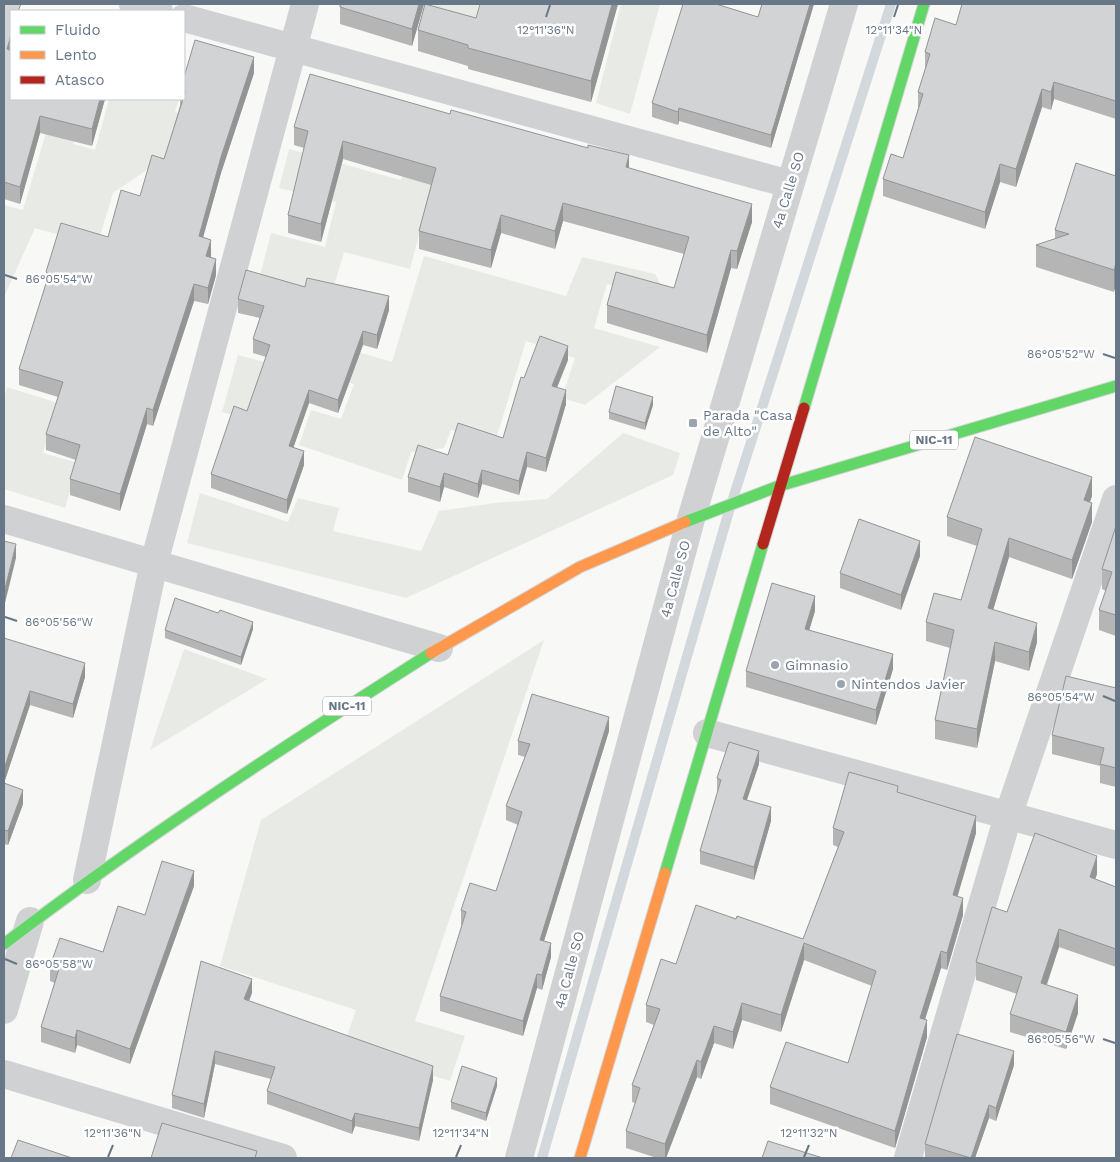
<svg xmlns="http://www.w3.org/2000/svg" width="1120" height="1162" font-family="'Work Sans',sans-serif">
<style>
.green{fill:#e8ebe5}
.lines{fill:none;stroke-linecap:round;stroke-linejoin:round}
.stream{stroke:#d2d8db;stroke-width:10}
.fast-casing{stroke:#d5d6d7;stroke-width:13}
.slow-casing{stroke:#d5d6d7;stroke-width:13}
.jam-casing{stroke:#d5d6d7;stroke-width:13}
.street{stroke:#d0d1d2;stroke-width:28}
.fast{stroke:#63d668;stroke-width:11}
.slow{stroke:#ff974d;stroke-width:11}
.jam{stroke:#b3261e;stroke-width:11}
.wall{fill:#b5b5b6}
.shaded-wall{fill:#939494}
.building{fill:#d2d3d4;stroke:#939494}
.ticks{fill:none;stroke:#687788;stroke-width:2}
.poi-dot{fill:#9aa4af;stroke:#fff;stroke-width:2}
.labels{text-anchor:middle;stroke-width:5;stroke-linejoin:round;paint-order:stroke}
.shield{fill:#fff;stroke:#95a0ac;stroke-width:1}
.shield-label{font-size:12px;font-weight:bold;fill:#687788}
.street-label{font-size:14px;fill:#687788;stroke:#fff}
.poi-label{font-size:14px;fill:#687788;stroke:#fff;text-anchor:start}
.ticks-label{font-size:12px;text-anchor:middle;fill:#687788;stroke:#fff;stroke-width:5;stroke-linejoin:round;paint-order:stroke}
</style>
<rect width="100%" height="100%" fill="#f8f8f7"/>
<g class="green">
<path d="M434 4H479L472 29 430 16Z"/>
<path d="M621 4H660L630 114 596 103Z"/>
<path d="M56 99 85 103 73 144 95 150 109 99H179L175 111 178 113 160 170 151 167 113 193 97 246 35 228 4 297V205L23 210Z"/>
<path d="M420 121 447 128 410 269 344 252 332 293 260 276 271 233 325 247 336 202 279 188 289 149 401 180Z"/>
<path d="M424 256 566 296 582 257 655 274 668 298 607 284 594 328 660 347 585 405 562 398 575 358 526 341 496 439 451 430 444 448 411 452 402 480 299 445 311 410 341 419 354 384 325 376 334 345 392 362Z"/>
<path d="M238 355 264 362 248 419 222 412Z"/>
<path d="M7 387 58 403 43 453 78 463 65 508 4 489V399Z"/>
<path d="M623 433 680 453 673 475 406 598 187 543 200 493 288 522 298 498 339 508 333 531 421 551 439 511 495 503 547 499Z"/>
<path d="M544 640 415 1021 465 1036 450 1081 343 1047 356 1010 220 966 261 820Z"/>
<path d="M184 649 267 679 150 750Z"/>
</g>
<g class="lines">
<path class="stream" d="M542 1158 729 511 891 4"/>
<g class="fast-casing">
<g id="fast">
<path d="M804 408 924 4"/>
<path d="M685 522 779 486 1116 386"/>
<path d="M665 873 763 544"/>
<path d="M4 944C141 839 285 746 431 653"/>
</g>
</g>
<g class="slow-casing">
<g id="slow">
<path d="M431 653 580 567 685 522"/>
<path d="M580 1158 665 873"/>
</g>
</g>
<g class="jam-casing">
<path id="jam" d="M763 544 804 408"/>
</g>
<g class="street">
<path d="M133 4 159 11"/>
<path d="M184 18 789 184"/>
<path d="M4 519 439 648"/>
<path d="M707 733 1116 845"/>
<path d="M87 880 154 563 305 4"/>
<path d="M4 1010 30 921"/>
<path d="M4 1074 283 1158"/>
<path d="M519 1158 691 519 844 4"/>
<path d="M908 1158 1008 816 1116 499"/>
</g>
<use href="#fast" class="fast"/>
<use href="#slow" class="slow"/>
<use href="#jam" class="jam"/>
</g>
<g class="wall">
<path d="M4 4 21 11H11V99H105L92 146 40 133 20 204 4 199Z"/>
<path d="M340 4H424L412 46 340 24Z"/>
<path d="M618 4 591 102 468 69V66L418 51V30L476 18Z"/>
<path d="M762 4H814L771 148 679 121 678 125 652 117V103L758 17Z"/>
<path d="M1116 4V119L1054 99 1051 110 1042 107 1016 187 1000 182 985 229 883 196V179L903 158 918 109V92L925 69V52L956 25Z"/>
<path d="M254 73 221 173 203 237 211 256 216 275 208 304 194 301 153 426 147 424 120 511 70 495V479L76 460 46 450V434L58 397 19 385V369L46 285V272L108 237 140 196 164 159 180 106V99H184V77Z"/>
<path d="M294 127 629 168 752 222 737 269 731 268 707 353 607 323V305L674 288 684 254 563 221 555 249 501 233 491 268 419 249V231L431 185 343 159 321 242 288 233V215L304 148 294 145Z"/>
<path d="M1116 176 1114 292 1036 267V245L1055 239V230Z"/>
<path d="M238 299 389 310 377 349 363 345 338 413 309 403 293 448 304 465 287 514 211 488V474L247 411 266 357 253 353V339L260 318 238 313Z"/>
<path d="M568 360 557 387 566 404 546 472 527 467 519 495 482 484 478 498 444 487 440 502 408 492V477L448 455 503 438Z"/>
<path d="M653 405 645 430 609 419V412Z"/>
<path d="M1092 496 1090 502 1092 522 1072 579 1009 557 993 610 1037 642 1029 671 995 661 977 748 935 739V720L950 648 926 641V622L961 600 977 546 947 536V517Z"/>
<path d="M1116 526V636L1099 630V610L1106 591 1102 589V569Z"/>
<path d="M920 556 901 610 840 588V573Z"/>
<path d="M815 611 809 630 893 669 876 725 746 687V671Z"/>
<path d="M253 629 241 665 165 638V630Z"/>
<path d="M4 638 85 677 73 718 30 705 4 783 23 804 8 845 4 844Z"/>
<path d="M1116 688V787L1100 783V766L1052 754V735Z"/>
<path d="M609 731 544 941 551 957 542 990 537 988 523 1036 440 1011V996L462 925H461V910L496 891 518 825 506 820V806L525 757 518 755V741Z"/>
<path d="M759 764 746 800 771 821 754 880 700 864V851L718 792H717V778Z"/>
<path d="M898 792 976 833 957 896 963 915 947 970 941 968 925 1020 927 1037 895 1148 770 1104V1087L848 1063 872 986 804 960 781 1032 742 1020 733 1049 714 1043 701 1079 697 1077 666 1158H657L626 1148V1131L635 1103 632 1102V1085L654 1025 646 1022V1005L676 964 736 919 803 939 838 847 833 845V828Z"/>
<path d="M1097 874 1095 879 1116 887V967L1059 947 1047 985 1078 1013 1066 1049 1010 1032V1014L1017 994 976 980V962L1007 912Z"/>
<path d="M194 886 130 1064 77 1045 75 1053 41 1042V1027L55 983 50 981V966L103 952 145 915Z"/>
<path d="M252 993 249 1001 433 1080 419 1141 355 1126 352 1134 267 1104V1091L271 1079 215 1064 204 1118 172 1108V1095Z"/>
<path d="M1014 1065 996 1121 989 1118 975 1158H928L925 1157V1144Z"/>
<path d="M497 1086 486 1121 451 1109V1102Z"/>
</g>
<g class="shaded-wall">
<path d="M419 4H424L412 46V29Z"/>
<path d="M612 4H618L591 102V81Z"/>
<path d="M810 4H814L771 148V135Z"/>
<path d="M11 35V52L7 49Z"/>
<path d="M254 57V73L221 173 199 252V236L221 157Z"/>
<path d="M1054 82V99L1051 110V92Z"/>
<path d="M1042 89V107L1016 187V169Z"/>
<path d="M100 99H105L92 146V129Z"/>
<path d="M679 108V121L678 125V112Z"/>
<path d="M40 116V133L20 204V187Z"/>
<path d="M343 141V159L321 242V224Z"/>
<path d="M629 155V173L626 167Z"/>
<path d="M1000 164V182L985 229V212Z"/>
<path d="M563 203V221L555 249V231Z"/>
<path d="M752 204V222L737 269V251Z"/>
<path d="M501 215V233L491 268V250Z"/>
<path d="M211 240V256L206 272V256Z"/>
<path d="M731 250V268L707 353V335Z"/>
<path d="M216 259V275L208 304V288Z"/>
<path d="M1116 263V285L1114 292V270Z"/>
<path d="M194 284V301L153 426V410Z"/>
<path d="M389 296V310L377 349V335Z"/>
<path d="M363 331V345L338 413V400Z"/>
<path d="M568 346V360L552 400V386Z"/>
<path d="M309 390V403L289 460V446Z"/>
<path d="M566 390V404L546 472V458Z"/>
<path d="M653 397V405L645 430V423Z"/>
<path d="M147 408V424L120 511V494Z"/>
<path d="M304 451V465L287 514V500Z"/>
<path d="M527 452V467L519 495V481Z"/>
<path d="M482 470V484L478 498V484Z"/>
<path d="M444 473V487L440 502V487Z"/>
<path d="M1092 477V496L1084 519V500Z"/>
<path d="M1092 503V522L1072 579V560Z"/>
<path d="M1009 538V557L988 627V608Z"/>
<path d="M920 541V556L901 610V595Z"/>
<path d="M16 544V558L4 607V593Z"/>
<path d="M815 596V611L805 644V629Z"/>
<path d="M253 622V629L241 665V657Z"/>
<path d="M1037 623V642L1029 671V652Z"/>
<path d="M995 642V661L977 748V729Z"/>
<path d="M893 654V669L876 725V710Z"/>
<path d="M85 663V677L73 718V704Z"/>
<path d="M30 691V705L4 783V769Z"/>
<path d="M609 717V731L540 954V940Z"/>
<path d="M759 751V764L743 812V799Z"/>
<path d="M23 790V804L8 845V831Z"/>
<path d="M771 807V821L754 880V867Z"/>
<path d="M976 816V833L953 912V895Z"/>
<path d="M1097 856V874L1090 895V877Z"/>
<path d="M194 871V886L130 1064V1049Z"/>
<path d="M963 898V915L947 970V953Z"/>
<path d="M1059 929V947L1041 1001V983Z"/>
<path d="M551 943V957L542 990V975Z"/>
<path d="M804 943V960L781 1032V1015Z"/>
<path d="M941 951V968L920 1035V1018Z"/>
<path d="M537 974V988L523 1036V1021Z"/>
<path d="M252 979V993L244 1012V999Z"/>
<path d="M1078 995V1013L1066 1049V1032Z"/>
<path d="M742 1003V1020L733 1049V1032Z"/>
<path d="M927 1020V1037L895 1148V1131Z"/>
<path d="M714 1026V1043L701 1079V1062Z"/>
<path d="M77 1030V1045L75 1053V1038Z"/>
<path d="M215 1051V1064L204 1118V1104Z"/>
<path d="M1014 1051V1065L996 1121V1108Z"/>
<path d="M697 1060V1077L666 1158H665V1144Z"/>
<path d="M433 1066V1080L419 1141V1128Z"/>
<path d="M497 1078V1086L486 1121V1113Z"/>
<path d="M989 1105V1118L975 1158H971Z"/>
<path d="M355 1113V1126L352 1134V1121Z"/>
</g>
<g class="building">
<path d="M4 4H21L18 11H11V35L7 49 11 51V99H100L92 129 40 116 20 187 4 182Z"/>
<path d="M340 4H419L412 29 340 7Z"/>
<path d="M425 4 476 18 480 4H612L591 81 468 48V45L418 30Z"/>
<path d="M683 4H716L758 17 762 4H810L771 135 679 108 678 112 652 103Z"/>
<path d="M962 4H1116V101L1054 82 1051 92 1042 89 1016 169 1000 164 985 212 883 179 891 154 903 158 923 94 918 92 930 54 925 52 935 18 956 25Z"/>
<path d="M195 40 254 57 221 157 199 236 211 240 206 256 216 259 208 288 194 284 153 410 147 408 120 494 70 479 80 445 46 434 63 382 19 369 49 274 46 272 61 223 108 237 121 190 140 196 152 155 164 159 183 99H184L185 91H184V77Z"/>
<path d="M310 74 450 114 451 110 588 148V145L629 155 626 167 752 204 737 251 731 250 707 335 607 305 616 272 674 288 689 237 563 203 555 231 501 215 491 250 419 231 436 168 343 141 321 224 288 215 308 131 294 127Z"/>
<path d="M1076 163 1116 176V263L1114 270 1036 245 1069 234 1055 230Z"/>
<path d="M246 270 305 287 307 278 389 296 377 335 363 331 338 400 309 390 289 446 304 451 287 500 211 474 234 406 247 411 270 345 253 339 264 306 238 299Z"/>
<path d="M540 336 568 346 552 386 566 390 546 458 527 452 519 481 482 470 478 484 444 473 440 487 408 477 418 445 448 455 458 423 503 438 521 377 524 378Z"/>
<path d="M616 386 653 397 645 423 609 412Z"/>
<path d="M975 437 1092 477 1084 500 1092 503 1072 560 1009 538 988 608 1037 623 1029 652 995 642 977 729 935 720 954 630 926 622 934 593 961 600 982 529 947 517Z"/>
<path d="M859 519 920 541 901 595 840 573Z"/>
<path d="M1116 526V615L1099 610 1112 572 1102 569Z"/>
<path d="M4 541 16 544 4 593Z"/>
<path d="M772 583 815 596 805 629 893 654 876 710 746 671Z"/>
<path d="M175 598 218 613 220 610 253 622 241 657 165 630Z"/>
<path d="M4 638 85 663 73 704 30 691 4 769Z"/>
<path d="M1066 676 1116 688V768L1100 764 1104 748 1052 735Z"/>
<path d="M532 694 609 717 540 940 551 943 542 975 537 974 523 1021 440 996 466 912 461 910 470 883 496 891 522 812 506 806 530 744 518 741Z"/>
<path d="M729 742 759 751 743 799 771 807 754 867 700 851 721 780 717 778Z"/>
<path d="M849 772 898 786 897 792 976 816 953 895 963 898 947 953 941 951 920 1018 927 1020 895 1131 770 1087 786 1042 848 1063 876 971 804 943 781 1015 742 1003 733 1032 714 1026 701 1062 697 1060 665 1144 626 1131 640 1088 632 1085 660 1009 646 1005 661 959 676 964 696 905 736 919 737 916 803 939 844 832 833 828Z"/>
<path d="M4 783 23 790 8 831 4 830Z"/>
<path d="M1035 833 1097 856 1090 877 1116 887V949L1059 929 1041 983 1078 995 1066 1032 1010 1014 1022 977 976 962 992 907 1007 912Z"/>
<path d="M162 861 194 871 130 1049 77 1030 75 1038 41 1027 59 969 50 966 60 938 103 952 118 906 145 915Z"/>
<path d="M201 961 252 979 244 999 433 1066 419 1128 355 1113 352 1121 267 1091 275 1067 215 1051 204 1104 172 1095Z"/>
<path d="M957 1034 1014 1051 996 1108 989 1105 971 1158 925 1144Z"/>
<path d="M462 1066 497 1078 486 1113 451 1102Z"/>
<path d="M162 1123 257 1151 255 1158H151Z"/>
<path d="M18 1140 72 1158H11Z"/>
<path d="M768 1141 823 1158H762Z"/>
</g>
<path class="ticks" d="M546 17 550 5M894 17 898 5M5 275 17 279M1103 354 1115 358M5 617 17 621M1103 696 1115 701M5 959 17 964M1103 1039 1115 1043M108 1157 113 1145M456 1157 461 1145M804 1157 809 1145"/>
<g class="poi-dot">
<rect x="688" y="418" width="10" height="10" rx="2.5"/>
<circle cx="775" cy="665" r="5"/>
<circle cx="841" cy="684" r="5"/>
</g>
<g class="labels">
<g class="shield">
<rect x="910" y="430.5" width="48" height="19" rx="4"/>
<rect x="323" y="696.5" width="48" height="19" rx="4"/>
</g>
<g class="shield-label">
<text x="934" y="444">NIC-11</text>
<text x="347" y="710">NIC-11</text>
</g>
<g class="street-label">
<text transform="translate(788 190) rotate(-73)" y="5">4a Calle SO</text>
<text transform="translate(675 579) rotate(-75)" y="5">4a Calle SO</text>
<text transform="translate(569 970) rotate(-75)" y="5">4a Calle SO</text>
</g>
<g class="poi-label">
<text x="703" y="420">Parada "Casa<tspan x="703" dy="16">de Alto"</tspan></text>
<text x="785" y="670">Gimnasio</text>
<text x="851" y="689">Nintendos Javier</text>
</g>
</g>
<g class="ticks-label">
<text x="546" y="34">12°11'36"N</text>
<text x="894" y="34">12°11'34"N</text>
<text x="59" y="283">86°05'54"W</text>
<text x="1061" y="358">86°05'52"W</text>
<text x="59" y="626">86°05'56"W</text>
<text x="1061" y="701">86°05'54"W</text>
<text x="59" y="968">86°05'58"W</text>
<text x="1061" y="1043">86°05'56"W</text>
<text x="113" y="1137">12°11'36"N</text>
<text x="461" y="1137">12°11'34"N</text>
<text x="809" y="1137">12°11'32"N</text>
</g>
<rect width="1120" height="1162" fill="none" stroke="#687788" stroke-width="10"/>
<rect x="10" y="10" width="175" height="90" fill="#ffffff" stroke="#c3c9cf"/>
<rect x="20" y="26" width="25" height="8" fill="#63d668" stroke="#c3c9cf"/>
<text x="55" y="35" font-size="15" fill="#687788">Fluido</text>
<rect x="20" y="51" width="25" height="8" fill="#ff974d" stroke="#c3c9cf"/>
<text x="55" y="60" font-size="15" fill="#687788">Lento</text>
<rect x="20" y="76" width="25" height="8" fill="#b3261e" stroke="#c3c9cf"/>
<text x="55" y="85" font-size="15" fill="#687788">Atasco</text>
</svg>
